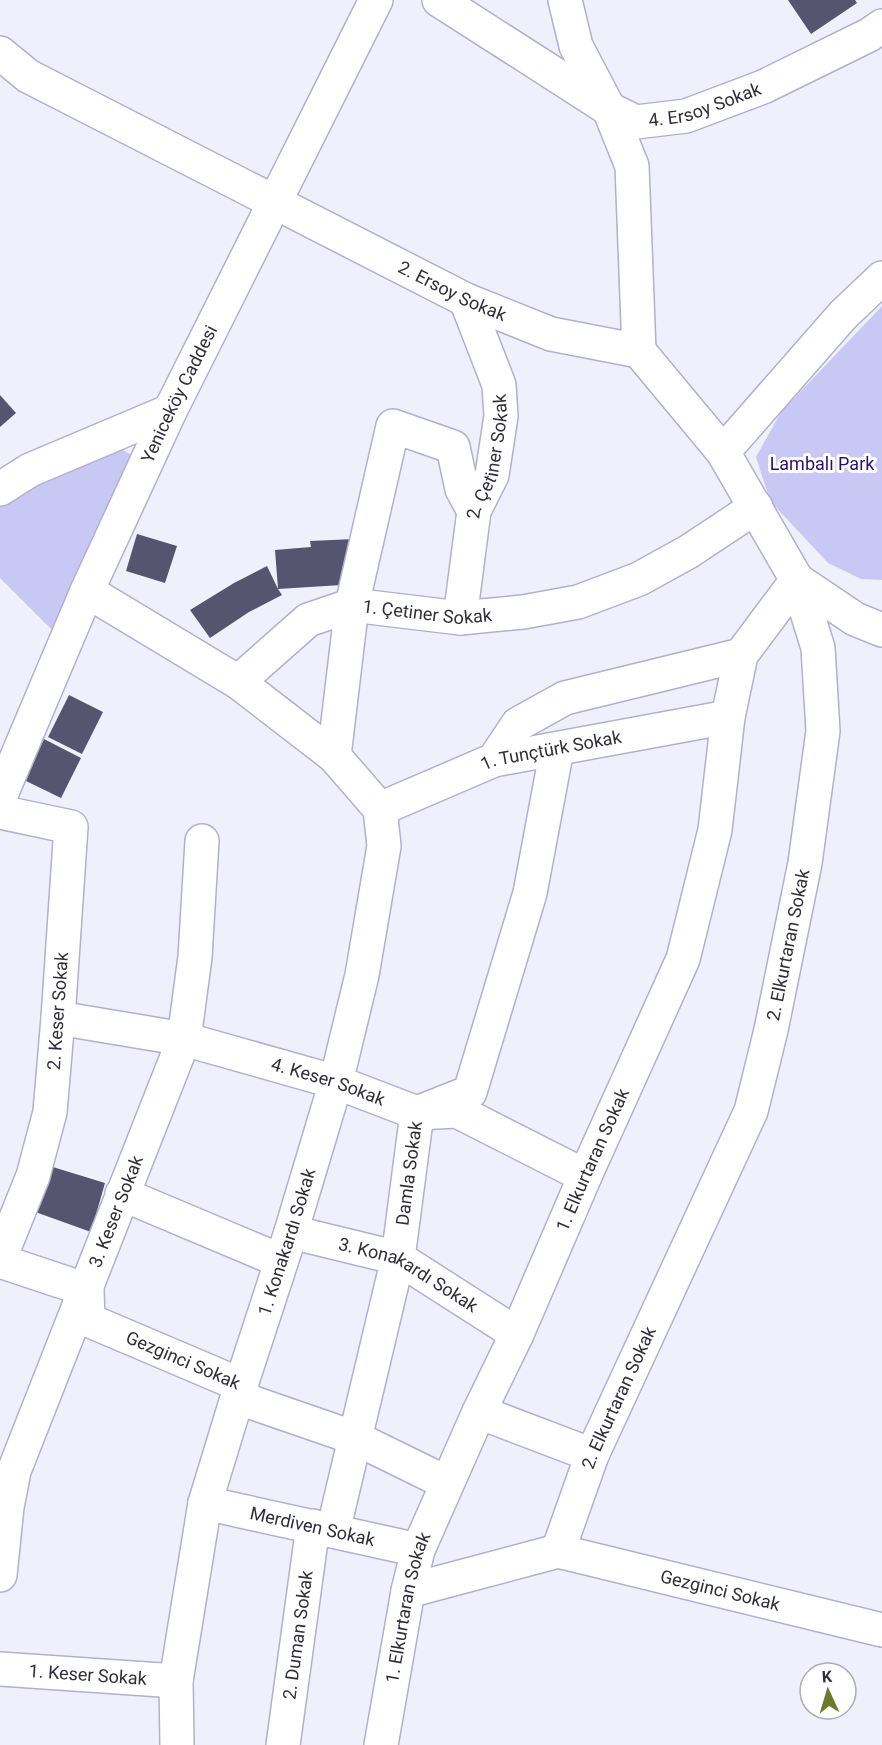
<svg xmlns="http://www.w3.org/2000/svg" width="882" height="1745" font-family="Roboto,sans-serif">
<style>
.green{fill:#c8c8f4}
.building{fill:#565570}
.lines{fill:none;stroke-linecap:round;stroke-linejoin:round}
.minor-casing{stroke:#b0b0cf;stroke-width:36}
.minor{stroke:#fff;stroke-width:33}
.labels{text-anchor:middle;stroke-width:6;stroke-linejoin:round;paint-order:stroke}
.street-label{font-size:18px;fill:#2f2f3b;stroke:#fff}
.park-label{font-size:18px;fill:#2a126b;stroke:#fff}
</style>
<rect width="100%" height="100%" fill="#f0f0fd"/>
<g class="green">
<path d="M882 306V580L861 579 828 563 770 501 756 457 781 412Z"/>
<path d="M121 449 137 458 52 630 0 578V501L23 484Z"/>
</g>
<g class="building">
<path d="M788 0H855L857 3 811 34Z"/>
<path d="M0 395 16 413 0 427Z"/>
<path d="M137 534 177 546 165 583 126 571Z"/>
<path d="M354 539 357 584 278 589 282 595 249 612 210 638 190 610 234 583 267 566 278 589 275 550 311 547 310 541Z"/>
<path d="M69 695 103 712 82 754 48 737Z"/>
<path d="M44 739 81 758 61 798 24 780Z"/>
<path d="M43 1164 105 1183 91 1232 27 1209Z"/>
</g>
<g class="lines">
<g class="minor-casing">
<g id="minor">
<path id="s1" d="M439 0 609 109 636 122 686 116 763 87 869 35 882 26"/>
<path d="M565 0 576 46 609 109 632 166 639 351"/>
<path id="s2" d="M0 53 28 76 466 300 551 334 639 351"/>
<path d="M723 452 843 315 882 278"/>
<path d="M0 489 30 470 170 411"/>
<path id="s3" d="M87 591 238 682 308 620 352 605 460 618 523 612 578 602 639 579 688 552 756 507"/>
<path id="s4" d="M460 618 474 511 492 475 501 416 499 385 466 300"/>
<path d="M334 756 352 605 393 426 453 447 462 489 474 511"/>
<path d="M494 760 518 724 565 698 741 655"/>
<path id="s5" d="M0 797 87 591 170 411 376 0"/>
<path id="s6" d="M380 809 494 760 728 717"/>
<path d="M0 812 71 827 58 1018 50 1112 33 1176 0 1258"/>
<path id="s7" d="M58 1018 184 1039 336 1082 417 1113 457 1111 585 1176"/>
<path d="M122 1194 281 1261"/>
<path id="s8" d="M291 1232 398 1258 517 1334"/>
<path id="s9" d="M0 1261 87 1290 88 1320 241 1385 245 1400 355 1438 447 1483"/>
<path d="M479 1412 592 1455"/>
<path id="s10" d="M205 1503 418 1550"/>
<path id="s11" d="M333 1531 398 1258 417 1113 470 1092 530 893 557 749"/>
<path id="s12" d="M558 1551 592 1455 751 1111 771 1030 805 863 823 731 818 648 797 580 723 452 639 351"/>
<path id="s13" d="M0 1575 7 1507 14 1471 184 1039 195 957 202 841"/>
<path id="s14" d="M408 1591 558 1551 882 1630"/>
<path id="s15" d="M0 1669 176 1681"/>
<path id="s16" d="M177 1745 176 1681 205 1503 241 1385 291 1232 336 1082 362 975 384 846 380 809 334 756 238 682"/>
<path id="s17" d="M283 1745 313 1526"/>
<path id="s18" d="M381 1745 408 1591 418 1550 479 1412 517 1334 585 1176 683 959 715 830 728 717 741 655 797 580 855 619 882 630"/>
</g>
</g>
<use href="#minor" class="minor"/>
</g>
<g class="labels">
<g class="street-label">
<text dy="6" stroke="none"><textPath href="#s1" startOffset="303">4. Ersoy Sokak</textPath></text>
<text dy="6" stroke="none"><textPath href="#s2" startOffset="512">2. Ersoy Sokak</textPath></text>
<text dy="6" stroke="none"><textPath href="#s5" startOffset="441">Yeniceköy Caddesi</textPath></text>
<text dy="6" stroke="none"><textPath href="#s4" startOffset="165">2. Çetiner Sokak</textPath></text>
<text dy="6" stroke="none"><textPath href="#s3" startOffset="392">1. Çetiner Sokak</textPath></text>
<text dy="6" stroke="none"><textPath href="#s6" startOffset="182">1. Tunçtürk Sokak</textPath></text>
<text dy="6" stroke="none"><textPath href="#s12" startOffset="651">2. Elkurtaran Sokak</textPath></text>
<text transform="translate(58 1011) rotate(-86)" y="6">2. Keser Sokak</text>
<text dy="6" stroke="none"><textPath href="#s7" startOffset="278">4. Keser Sokak</textPath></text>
<text dy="6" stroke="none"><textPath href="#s18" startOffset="626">1. Elkurtaran Sokak</textPath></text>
<text dy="6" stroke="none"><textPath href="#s11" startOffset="366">Damla Sokak</textPath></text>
<text dy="6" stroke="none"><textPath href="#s13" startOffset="384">3. Keser Sokak</textPath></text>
<text dy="6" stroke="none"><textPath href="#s16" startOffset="518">1. Konakardı Sokak</textPath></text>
<text dy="6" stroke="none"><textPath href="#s8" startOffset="126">3. Konakardı Sokak</textPath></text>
<text dy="6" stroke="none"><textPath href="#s9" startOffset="225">Gezginci Sokak</textPath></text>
<text dy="6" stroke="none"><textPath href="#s12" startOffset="165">2. Elkurtaran Sokak</textPath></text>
<text dy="6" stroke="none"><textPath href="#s10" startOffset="110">Merdiven Sokak</textPath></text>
<text dy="6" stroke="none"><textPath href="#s14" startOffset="322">Gezginci Sokak</textPath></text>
<text dy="6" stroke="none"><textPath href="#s18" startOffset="140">1. Elkurtaran Sokak</textPath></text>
<text dy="6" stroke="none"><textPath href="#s17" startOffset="111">2. Duman Sokak</textPath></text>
<text dy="6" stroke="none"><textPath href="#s15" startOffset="88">1. Keser Sokak</textPath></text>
</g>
<g class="park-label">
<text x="822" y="470">Lambalı Park</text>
</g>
</g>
<g transform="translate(828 1691) rotate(356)"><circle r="28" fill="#ffffff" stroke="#acacb1" stroke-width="1.5"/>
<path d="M0-4.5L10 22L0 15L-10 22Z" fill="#6a7c2b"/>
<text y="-9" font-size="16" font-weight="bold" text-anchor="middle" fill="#2f2f3b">K</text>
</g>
</svg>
